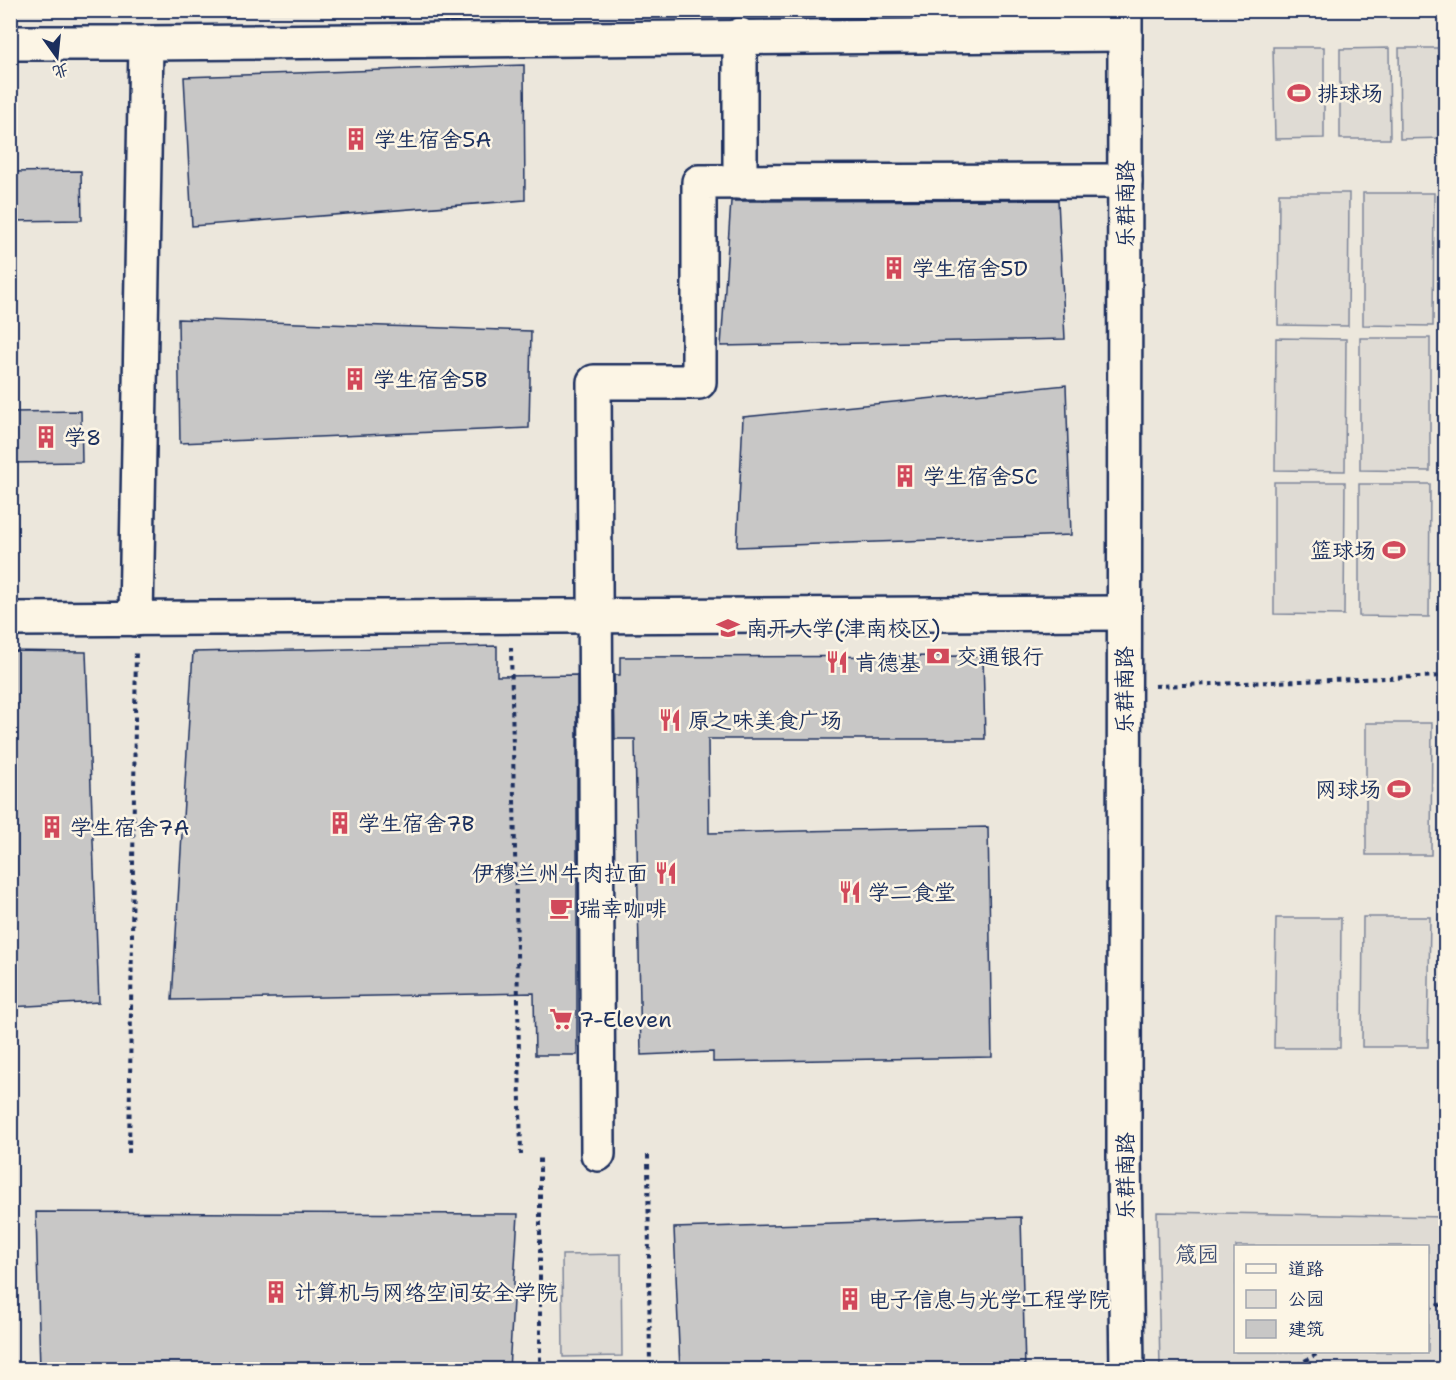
<svg xmlns="http://www.w3.org/2000/svg" width="1456" height="1380" font-family="'Shantell Sans','LXGW WenKai TC',sans-serif">
<style>
.built{fill:#ece7dc;fill-rule:evenodd}
.green{fill:#dfdbd4;stroke:#7d8599;stroke-width:1.5;fill-rule:evenodd}
.building{fill:#c8c7c6;stroke:#1b2f5e;stroke-width:1.5}
.lines{fill:none;stroke-linecap:round;stroke-linejoin:round}
.minor-casing{stroke:#1b2f5e;stroke-width:38}
.path{stroke:#1b2f5e;stroke-width:4;stroke-dasharray:4.5 4.5;stroke-linecap:butt}
.minor{stroke:#fcf5e5;stroke-width:33}
.labels{text-anchor:middle;stroke-width:5;stroke-linejoin:round;paint-order:stroke}
.poi-label{font-size:22px;fill:#1b2f5e;stroke:#fcf5e5;text-anchor:start}
.street-label{font-size:22px;fill:#1b2f5e;stroke:#fcf5e5}
.park-label{font-size:22px;fill:#425176;stroke:#fcf5e5}
</style>
<rect width="100%" height="100%" fill="#fcf5e5"/>
<filter id="ink" filterUnits="userSpaceOnUse"><feTurbulence type="fractalNoise" baseFrequency=".0167" numOctaves="2"/><feDisplacementMap in="SourceGraphic" scale="12" xChannelSelector="R" yChannelSelector="G"/><feConvolveMatrix kernelMatrix="1 2 1 2 8 2 1 2 1" color-interpolation-filters="sRGB"/></filter>
<g filter="url(#ink)">
<path class="built" d="M10 11H1445V1369H11ZM1236 1246H1428V1352H1236Z"/>
<g class="green">
<path d="M1324 47V138L1275 139 1273 47Z"/>
<path d="M1389 48 1390 139H1340V49Z"/>
<path d="M1399 48H1445V138L1400 139Z"/>
<path d="M1279 193H1349L1348 326 1278 325Z"/>
<path d="M1363 193H1434L1433 326 1363 325Z"/>
<path d="M1276 338 1346 339 1345 471 1275 470Z"/>
<path d="M1360 338H1430V471L1360 470Z"/>
<path d="M1274 482H1345L1344 615 1274 614Z"/>
<path d="M1359 484H1430L1429 617 1359 616Z"/>
<path d="M1442 484H1446L1445 617H1442Z"/>
<path d="M1366 723H1432L1431 855H1366Z"/>
<path d="M1363 917H1430L1428 1047H1362Z"/>
<path d="M1276 918H1341L1340 1048H1274Z"/>
<path d="M1157 1212 1445 1217V1369H1160ZM1236 1246H1428V1352H1236Z"/>
<path d="M621 1254 622 1356 563 1357 562 1255Z"/>
</g>
<g class="building">
<path d="M524 65 525 200 192 226 184 77Z"/>
<path d="M81 171 82 220 10 221V172Z"/>
<path d="M1058 200 1065 339 721 346 731 201Z"/>
<path d="M178 319 531 331 529 428 180 443Z"/>
<path d="M1066 385 1071 535 737 547 743 417Z"/>
<path d="M81 411 82 462 10 463V412Z"/>
<path d="M497 646V676L577 675V1055H535L534 993 172 1000 193 652Z"/>
<path d="M10 651 86 652 99 1002 10 1007Z"/>
<path d="M983 656 985 739H708L709 833 988 827 992 1057 713 1062V1052L641 1055 635 739H615L614 675H620V657Z"/>
<path d="M36 1212 518 1214 509 1370H40Z"/>
<path d="M1021 1217 1025 1370H680L674 1228Z"/>
</g>
<g class="lines">
<g class="minor-casing">
<g id="minor">
<path d="M1125 10 1124 1156 1127 1370"/>
<path d="M10 43H146L136 619"/>
<path d="M146 43 1125 34"/>
<path d="M740 182V35"/>
<path d="M10 619 1124 613"/>
<path d="M598 1154 594 382H699V182L1125 181"/>
</g>
</g>
<g class="path">
<path d="M511 647 521 1155"/>
<path d="M1155 686 1446 676"/>
<path d="M129 1153 136 649"/>
<path d="M648 1155 650 1370"/>
<path d="M1428 1308 1446 1303"/>
<path d="M540 1370V1154"/>
<path d="M1289 1370 1320 1352"/>
</g>
<use href="#minor" class="minor"/>
</g>
</g>
<defs>
<g id="stadium-bare" transform="scale(1.8)"><path d="M0-5a6.5 5 0 1 0 0 10a6.5 5 0 1 0 0-10ZM-3.5-1.8h7v3.6h-7Z" fill="#d1495b" stroke="#fcf5e5" stroke-width="2.5" paint-order="stroke"/></g>
<g id="building-bare" transform="scale(1.8)"><path d="M-4-6H4V6H1V3H-1V6H-4ZM-2.5-4.3h1.7v1.8h-1.7ZM.8-4.3h1.7v1.8H.8ZM-2.5-1h1.7V.8h-1.7ZM.8-1h1.7V.8H.8Z" fill="#d1495b" stroke="#fcf5e5" stroke-width="2.5" paint-order="stroke"/></g>
<g id="university-bare" transform="scale(1.8)"><path d="M0-5L7-2L0 1L-7-2ZM-4 1L0 2.5L4 1V4Q0 6-4 4Z" fill="#d1495b" stroke="#fcf5e5" stroke-width="2.5" paint-order="stroke"/></g>
<g id="bank-bare" transform="scale(1.8)"><path d="M-6-4H6V4H-6ZM0-2.3a2.3 2.3 0 1 0 0 4.6a2.3 2.3 0 1 0 0-4.6Z" fill="#d1495b" stroke="#fcf5e5" stroke-width="2.5" paint-order="stroke"/></g>
<g id="restaurant-bare" transform="scale(1.8)"><path d="M-5-6h1v4h1v-4h1v4h1v-4h1v5L-1.5 .5V6h-2V.5L-5-1ZM5-6V6H3V1.5H1.5Q1.5-4 5-6Z" fill="#d1495b" stroke="#fcf5e5" stroke-width="2.5" paint-order="stroke"/></g>
<g id="cafe-bare" transform="scale(1.8)"><path d="M-5.5-4.5H6V0H3Q3 3.5 0 3.5H-2.5Q-5.5 3.5-5.5 0ZM3-3.2v2h1.7v-2ZM-6 4.5H4V6H-6Z" fill="#d1495b" stroke="#fcf5e5" stroke-width="2.5" paint-order="stroke"/></g>
<g id="supermarket-bare" transform="scale(1.8)"><path d="M-6-5.5h2.5l.6 2H6L4.5 2H-2.5L-4.4-4H-6ZM-1.5 3.2a1.3 1.3 0 1 0 .1 0ZM3 3.2a1.3 1.3 0 1 0 .1 0Z" fill="#d1495b" stroke="#fcf5e5" stroke-width="2.5" paint-order="stroke"/></g>
</defs>
<g fill-rule="evenodd">
<use href="#stadium-bare" x="1299" y="93"/>
<use href="#building-bare" x="356" y="139"/>
<use href="#building-bare" x="894" y="268"/>
<use href="#building-bare" x="355" y="379"/>
<use href="#building-bare" x="46" y="437"/>
<use href="#building-bare" x="905" y="476"/>
<use href="#stadium-bare" x="1394" y="550"/>
<use href="#university-bare" x="728" y="628"/>
<use href="#bank-bare" x="938" y="656"/>
<use href="#restaurant-bare" x="837" y="662"/>
<use href="#restaurant-bare" x="670" y="720"/>
<use href="#stadium-bare" x="1399" y="789"/>
<use href="#building-bare" x="340" y="823"/>
<use href="#building-bare" x="52" y="827"/>
<use href="#restaurant-bare" x="666" y="873"/>
<use href="#restaurant-bare" x="850" y="892"/>
<use href="#cafe-bare" x="561" y="908"/>
<use href="#supermarket-bare" x="561" y="1019"/>
<use href="#building-bare" x="276" y="1292"/>
<use href="#building-bare" x="850" y="1299"/>
</g>
<g class="labels">
<g class="poi-label">
<text x="1317" y="101">排球场</text>
<text x="374" y="147">学生宿舍5A</text>
<text x="912" y="276">学生宿舍5D</text>
<text x="373" y="387">学生宿舍5B</text>
<text x="64" y="445">学8</text>
<text x="923" y="484">学生宿舍5C</text>
<text x="1376" y="558" text-anchor="end">篮球场</text>
<text x="746" y="636">南开大学(津南校区)</text>
<text x="956" y="664">交通银行</text>
<text x="855" y="670">肯德基</text>
<text x="688" y="728">原之味美食广场</text>
<text x="1381" y="797" text-anchor="end">网球场</text>
<text x="358" y="831">学生宿舍7B</text>
<text x="70" y="835">学生宿舍7A</text>
<text x="648" y="881" text-anchor="end">伊穆兰州牛肉拉面</text>
<text x="868" y="900">学二食堂</text>
<text x="579" y="916">瑞幸咖啡</text>
<text x="579" y="1027">7-Eleven</text>
<text x="294" y="1300">计算机与网络空间安全学院</text>
<text x="868" y="1307">电子信息与光学工程学院</text>
</g>
<g class="street-label">
<text transform="translate(1125 204) rotate(-90)" y="8">乐群南路</text>
<text transform="translate(1124 690) rotate(-90)" y="8">乐群南路</text>
<text transform="translate(1125 1176) rotate(-90)" y="8">乐群南路</text>
</g>
<g class="park-label">
<text x="1197" y="1262">箴园</text>
</g>
</g>
<rect width="1456" height="1380" fill="none" stroke="#fcf5e5" stroke-width="36"/>
<rect x="18" y="18" width="1420" height="1344" fill="none" stroke="#1b2f5e" stroke-width="2" filter="url(#ink)"/>
<rect x="1234" y="1245" width="195" height="108" fill="#fcf5e5" stroke="#a2a6af" stroke-width="1.5"/>
<rect x="1246" y="1264" width="30" height="9" fill="#fcf5e5" stroke="#a2a6af" stroke-width="1.5"/>
<text x="1288" y="1275" font-size="18" fill="#1b2f5e">道路</text>
<rect x="1246" y="1290" width="30" height="18" fill="#dfdbd4" stroke="#a2a6af" stroke-width="1.5"/>
<text x="1288" y="1305" font-size="18" fill="#1b2f5e">公园</text>
<rect x="1246" y="1320" width="30" height="18" fill="#c8c7c6" stroke="#a2a6af" stroke-width="1.5"/>
<text x="1288" y="1335" font-size="18" fill="#1b2f5e">建筑</text>
<g transform="translate(57 57) rotate(165)" stroke="#fcf5e5" stroke-width="4.5" paint-order="stroke">
<path d="M0-4.5L10 22L0 15L-10 22Z" fill="#1b2f5e"/>
<text y="-9" font-size="16" font-weight="bold" text-anchor="middle" fill="#1b2f5e">北</text>
</g>
</svg>
